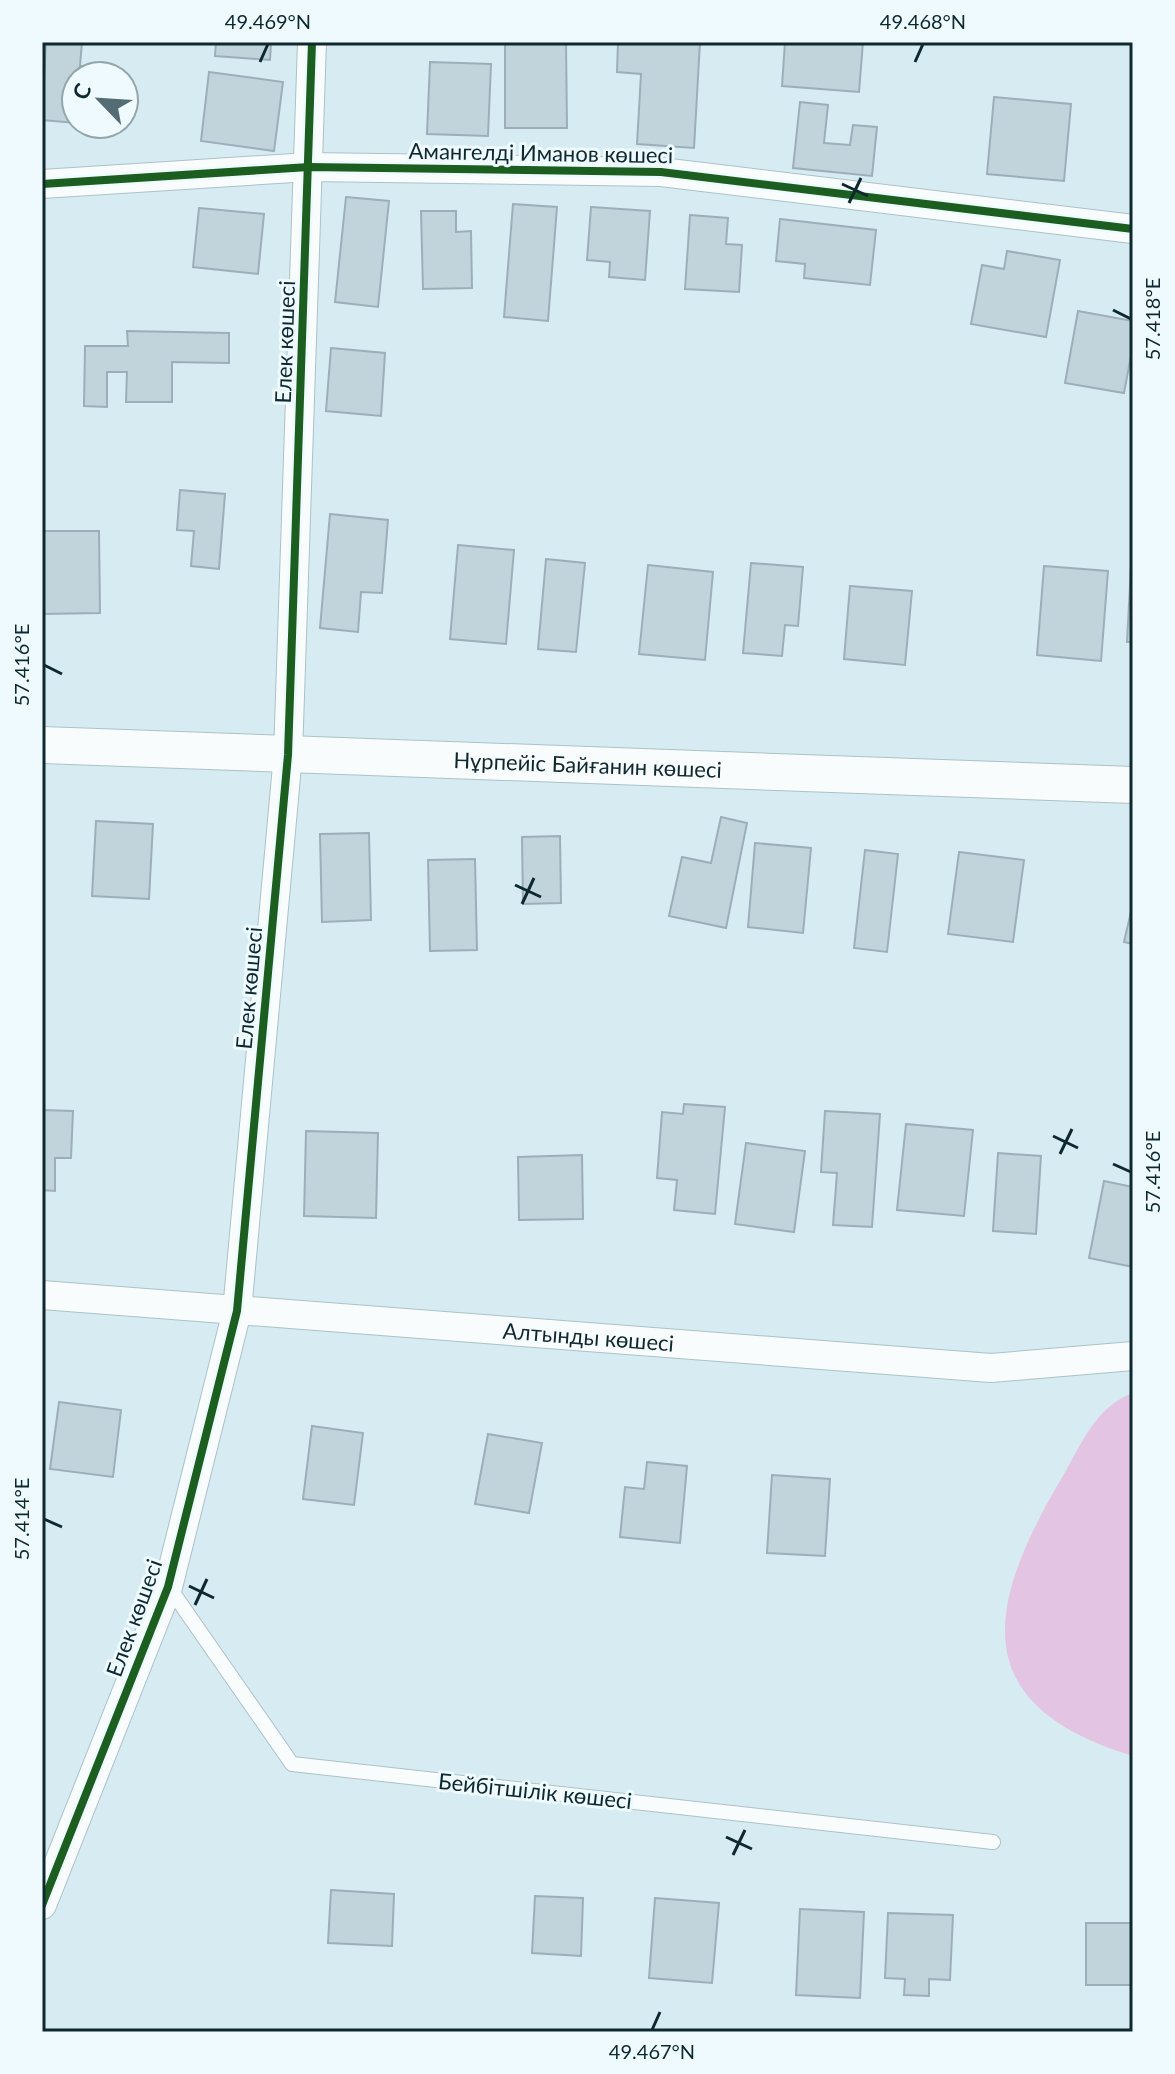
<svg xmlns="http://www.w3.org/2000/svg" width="1175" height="2074" font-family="Lato,sans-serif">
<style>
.green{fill:#e3c4e2}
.building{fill:#c1d4dc;stroke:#9daeb8;stroke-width:2}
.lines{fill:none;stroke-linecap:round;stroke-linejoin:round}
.service-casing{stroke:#acc1c8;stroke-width:16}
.minor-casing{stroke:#acc1c8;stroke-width:30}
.tertiary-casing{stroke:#acc1c8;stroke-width:38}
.service{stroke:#f9fcfd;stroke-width:14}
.minor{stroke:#f9fcfd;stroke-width:28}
.tertiary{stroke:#f9fcfd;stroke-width:36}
.cycleway-casing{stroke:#eefafe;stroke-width:13}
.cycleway{stroke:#1b5e20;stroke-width:8}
.ticks{fill:none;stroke:#0e2830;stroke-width:3}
.labels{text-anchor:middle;stroke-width:6;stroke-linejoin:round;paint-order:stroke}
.street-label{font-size:22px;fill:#0e2830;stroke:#eefafe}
.neatline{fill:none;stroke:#0e2830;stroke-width:3}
.ticks-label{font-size:20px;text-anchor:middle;fill:#0e2830}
</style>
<rect width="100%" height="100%" fill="#d7ebf2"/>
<path class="green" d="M1133 1393V1756C966 1705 986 1607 1060 1481 1080 1448 1094 1407 1133 1393Z"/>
<g class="building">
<path d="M46 42H82L80 66H92L91 76H76V123L42 120Z"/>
<path d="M216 42H271L270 60 215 56Z"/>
<path d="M505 42H566L567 128H505Z"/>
<path d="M618 42H700L694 148 637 144 641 74 617 72Z"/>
<path d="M785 42H863L859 92 782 86Z"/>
<path d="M430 62 491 64 488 136 427 134Z"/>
<path d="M209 72 283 82 274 151 201 141Z"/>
<path d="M994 97 1071 104 1064 181 987 174Z"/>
<path d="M800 102 828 105 824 143 850 145 853 125 877 127 872 176 793 168Z"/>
<path d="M346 197 389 201 378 307 335 302Z"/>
<path d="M513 204 557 207 548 321 504 317Z"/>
<path d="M591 207 650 211 645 280 609 277 610 262 587 260Z"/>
<path d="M199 208 264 214 258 274 193 267Z"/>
<path d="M421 211H456V232L471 231 472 288 423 289Z"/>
<path d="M690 215 728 218 726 244 742 245 739 292 685 289Z"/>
<path d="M780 219 876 230 870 285 804 278 805 264 776 261Z"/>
<path d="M1007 251 1060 260 1046 337 971 324 982 265 1004 269Z"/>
<path d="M1078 311 1133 321V345L1124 393 1065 383Z"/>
<path d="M127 331 229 333V363L172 362V402H126L127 372H107V407L84 406 85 346H128Z"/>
<path d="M331 348 385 353 381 416 326 411Z"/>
<path d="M180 490 225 494 219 569 191 566 194 531 177 530Z"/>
<path d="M330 514 388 520 382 593 361 592 358 632 320 628Z"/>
<path d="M42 531H99L100 613 42 614Z"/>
<path d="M458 545 514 550 506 644 450 639Z"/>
<path d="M546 559 585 563 576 652 538 649Z"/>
<path d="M751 563 803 567 798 626 785 625 782 656 743 653Z"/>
<path d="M648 565 713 572 705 660 639 654Z"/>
<path d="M1044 566 1108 571 1101 661 1037 655Z"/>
<path d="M1131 566H1133V642H1127Z"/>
<path d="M850 586 912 591 905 665 844 659Z"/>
<path d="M721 817 747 823 726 928 669 916 682 857 711 863Z"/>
<path d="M96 821 153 824 149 899 92 896Z"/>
<path d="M369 833 371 920 322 922 320 834Z"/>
<path d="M560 836 561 903 523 904 522 837Z"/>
<path d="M755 843 811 848 803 933 748 927Z"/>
<path d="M865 850 898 854 887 952 854 948Z"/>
<path d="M959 852 1024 860 1013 942 948 934Z"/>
<path d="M475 859 477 950 430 951 428 860Z"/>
<path d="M1133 903V944L1124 942Z"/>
<path d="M684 1104 725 1107 715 1214 674 1210 677 1180 657 1178 662 1112 683 1114Z"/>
<path d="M42 1110 73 1111 71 1158H55V1191L42 1190Z"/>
<path d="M825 1111 880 1114 872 1227 833 1225 837 1173 821 1172Z"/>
<path d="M906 1124 973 1130 964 1216 897 1210Z"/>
<path d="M306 1131 378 1133 376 1218 304 1216Z"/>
<path d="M746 1143 805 1151 794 1232 735 1224Z"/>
<path d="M998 1153 1041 1156 1036 1234 993 1231Z"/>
<path d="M582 1155 583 1219 519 1220 518 1157Z"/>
<path d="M1104 1181 1133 1187V1267L1089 1258Z"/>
<path d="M59 1402 121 1410 113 1477 50 1469Z"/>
<path d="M312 1426 363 1433 354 1505 303 1499Z"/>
<path d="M488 1434 542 1443 529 1513 475 1504Z"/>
<path d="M647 1462 687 1466 680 1543 620 1537 625 1487 644 1489Z"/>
<path d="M772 1475 830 1479 825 1556 767 1553Z"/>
<path d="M331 1890 394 1894 392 1946 328 1943Z"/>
<path d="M535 1896 583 1898 581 1956 532 1953Z"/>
<path d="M655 1898 719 1903 712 1983 649 1978Z"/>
<path d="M800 1909 864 1912 860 1998 796 1995Z"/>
<path d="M888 1913 953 1915 950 1980 929 1979V1996L904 1995 905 1979 885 1978Z"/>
<rect x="1086" y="1923" width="47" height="62"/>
</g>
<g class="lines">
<g class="service-casing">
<path id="service" d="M169 1587 292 1764 993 1842"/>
</g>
<g class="minor-casing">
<g id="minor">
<path d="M42 184 309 167 661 172 1133 229"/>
<path id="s1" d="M42 1295 991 1368 1133 1356"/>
<path d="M42 1905 168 1587 237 1311 288 755 312 42"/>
</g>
</g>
<g class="tertiary-casing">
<g id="tertiary">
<path id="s2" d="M42 745 1133 785"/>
</g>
</g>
<use href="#service" class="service"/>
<use href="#minor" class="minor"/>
<use href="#tertiary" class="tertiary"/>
<g class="cycleway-casing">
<g id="cycleway">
<path d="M42 184 309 167 661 172 1133 229"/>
<path d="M42 1905 168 1587 237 1311 288 755 312 42"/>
</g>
</g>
<use href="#cycleway" class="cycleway"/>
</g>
<path class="ticks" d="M260 62 268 44M915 62 923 44M842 184 868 196M849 203 861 178M1113 310 1131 319M44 665 62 674M515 885 541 897M522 904 534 878M1053 1136 1078 1148M1060 1154 1072 1129M1113 1164 1131 1172M44 1519 62 1527M189 1586 214 1598M195 1605 207 1579M726 1837 752 1849M733 1855 745 1830M652 2030 660 2012"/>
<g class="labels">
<g class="street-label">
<text transform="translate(541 153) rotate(1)" y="8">Амангелді Иманов көшесі</text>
<text transform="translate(285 342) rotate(-88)" y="8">Елек көшесі</text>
<text dy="8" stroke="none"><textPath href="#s2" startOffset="546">Нұрпейіс Байғанин көшесі</textPath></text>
<text transform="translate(249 988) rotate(-85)" y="8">Елек көшесі</text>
<text dy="8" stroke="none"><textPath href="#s1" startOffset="548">Алтынды көшесі</textPath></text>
<text transform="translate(134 1618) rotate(-70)" y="8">Елек көшесі</text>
<text transform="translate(535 1791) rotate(6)" y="8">Бейбітшілік көшесі</text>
</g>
</g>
<rect width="1175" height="2074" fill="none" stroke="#eefafe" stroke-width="88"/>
<g transform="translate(100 100) rotate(295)"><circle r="38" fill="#eefafe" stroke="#94a6ac" stroke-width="2"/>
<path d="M0-6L14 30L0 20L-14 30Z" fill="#546c74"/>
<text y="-12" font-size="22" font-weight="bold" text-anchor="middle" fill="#0e2830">С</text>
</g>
<rect x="44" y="44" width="1087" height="1986" class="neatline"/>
<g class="ticks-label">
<text x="268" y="29">49.469°N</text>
<text x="923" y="29">49.468°N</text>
<text transform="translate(1153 319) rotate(-90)" y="7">57.418°E</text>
<text transform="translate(22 665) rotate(-90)" y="7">57.416°E</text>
<text transform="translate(1153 1172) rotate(-90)" y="7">57.416°E</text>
<text transform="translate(22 1519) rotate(-90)" y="7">57.414°E</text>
<text x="652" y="2059">49.467°N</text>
</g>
</svg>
